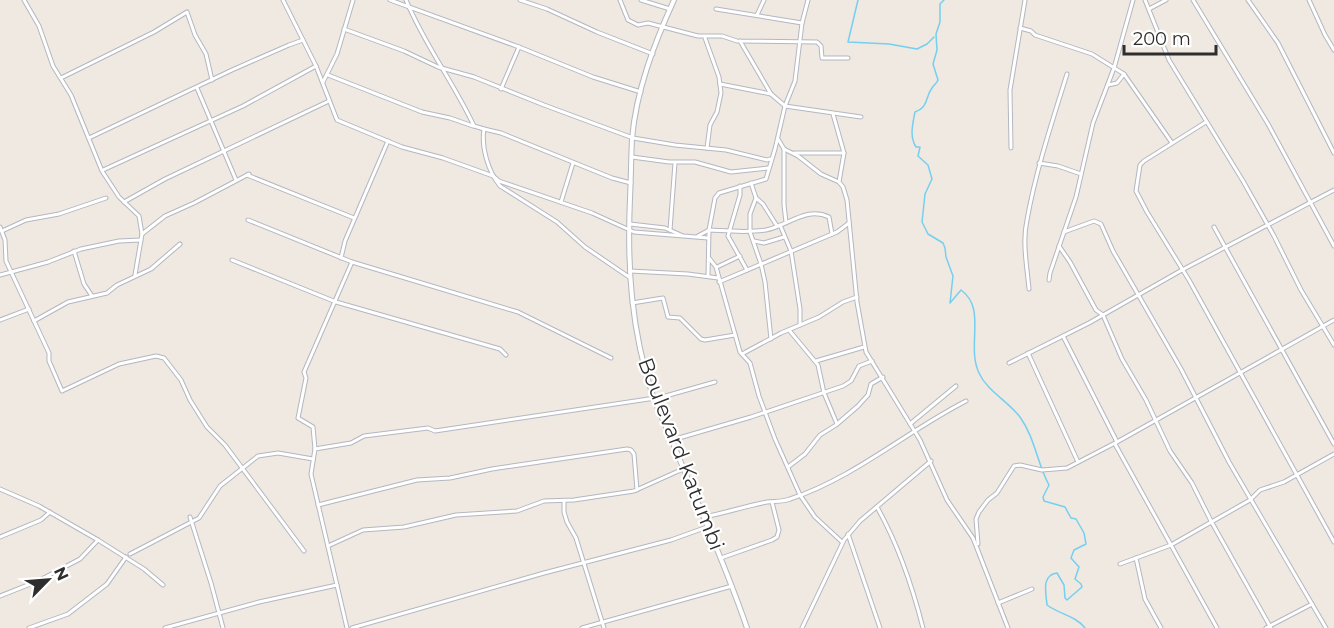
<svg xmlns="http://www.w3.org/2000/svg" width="1334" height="628" font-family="Montserrat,sans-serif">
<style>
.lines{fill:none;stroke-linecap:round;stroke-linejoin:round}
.stream{stroke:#75cff0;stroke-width:1.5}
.street-casing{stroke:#b4b7c1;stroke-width:5}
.secondary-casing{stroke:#b4b7c1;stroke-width:6}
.street{stroke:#fff;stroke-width:3}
.secondary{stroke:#fff;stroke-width:4}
.labels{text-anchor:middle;stroke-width:4.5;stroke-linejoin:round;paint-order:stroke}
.street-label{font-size:21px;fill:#2e2e2e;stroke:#fff}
</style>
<rect width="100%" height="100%" fill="#efe9e1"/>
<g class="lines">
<g class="stream">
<path d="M858 0 848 42 889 44 917 49 927 44 934 37"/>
<path d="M944 0 940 4V22L936 34 937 50 933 64 938 80C937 83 934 85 932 88 925 97 929 107 915 112 913 123 909 136 916 147H920L918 156 928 165 932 179 925 194 922 222 928 234 943 243 945 248 946 257 953 276 950 303 961 290C987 308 966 346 979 373 987 391 1008 401 1020 417 1035 438 1037 463 1049 485L1043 497 1044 501 1065 507 1071 518 1076 519 1084 533 1086 544 1074 550 1071 558 1079 567 1075 579 1081 584 1082 587 1067 600 1065 598 1064 585 1057 573C1041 575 1046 593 1047 605 1059 614 1076 616 1085 628"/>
</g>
<g class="street-casing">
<g id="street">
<path d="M24 0 39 26 53 66 71 95 102 171 119 197 139 216 142 234 135 275"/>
<path d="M283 0 316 66 337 120 402 147 443 158 493 176 499 181 592 213 634 232 708 238"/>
<path d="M390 0 519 47 593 77 641 92"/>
<path d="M406 0C424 44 454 83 474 126L484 129C481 147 488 171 500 186L557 222 585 247 629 277"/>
<path d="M520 0 547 9 597 32 653 54"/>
<path d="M620 0 628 20 638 25 648 23 698 36H722L737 41 817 42 821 46 822 58H848"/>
<path d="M641 0 670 9"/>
<path d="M1145 0 1169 60 1243 181 1274 236 1301 290 1334 345"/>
<path d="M1193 0 1268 124 1334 246"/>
<path d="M1248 0 1278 43 1334 153"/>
<path d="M1309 0 1325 35 1334 50"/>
<path d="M716 9 802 23"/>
<path d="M1149 9 1166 0"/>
<path d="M757 15 764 0"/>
<path d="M1020 28 1031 31 1035 35 1092 54 1124 74 1172 143"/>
<path d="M344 29 404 51 438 67 474 77 544 105 633 138 675 145 726 150 767 160 770 159"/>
<path d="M705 38 719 77 721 93 717 112 710 125 707 148"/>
<path d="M740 41 771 94 785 106 861 117"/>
<path d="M328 75 422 112 450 118 473 126"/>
<path d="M61 78 154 32 187 12 195 35 206 54 212 80"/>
<path d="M323 82 337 54 353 0"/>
<path d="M720 84 771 94"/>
<path d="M1108 85 1117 83 1124 74"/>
<path d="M197 88 236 180"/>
<path d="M501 89 519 47"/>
<path d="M833 114 844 153 839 182"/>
<path d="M1206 122 1144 161 1140 165 1136 191 1147 212 1189 280 1334 542"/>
<path d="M484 129 501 133 612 178 631 183"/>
<path d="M89 138 232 70 289 45 303 40"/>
<path d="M778 139 784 149 798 156 821 174 839 182 843 187 847 200 857 302 866 352 920 440 947 500 973 538 1008 628"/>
<path d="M1011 148 1010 90 1025 0"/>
<path d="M784 149V205L786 222"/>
<path d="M794 153H844"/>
<path d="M632 157 669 162H695L731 172 768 168"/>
<path d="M1039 163 1058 166 1081 174"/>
<path d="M103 170 243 106 316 66"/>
<path d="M247 175 354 218"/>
<path d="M751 183 756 198 763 204 777 226"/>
<path d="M740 186V195L728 236 747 270"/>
<path d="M756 198 750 214V232L761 264 765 282 771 339"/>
<path d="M124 202 165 179 329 101"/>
<path d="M561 202 573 163"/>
<path d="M248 220 352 262 518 312 611 358"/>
<path d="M630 224 665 228 681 235"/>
<path d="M780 225 791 251 800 309V325"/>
<path d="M0 227 5 240 6 261 49 353V361L62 391 119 364 156 356 164 358 181 380 190 400 207 427 225 445 304 551"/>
<path d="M1214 227 1334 444"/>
<path d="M670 230 675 163"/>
<path d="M2 231 26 220 59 214 106 198"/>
<path d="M1064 232 1094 221 1101 224 1113 251 1181 369 1229 462 1326 628"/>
<path d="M142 234 165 216 194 203 249 174"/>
<path d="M698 236 709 230 715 198 719 193 766 179 775 149 785 106 795 81 802 23 808 0"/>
<path d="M754 241 764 243 784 237"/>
<path d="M1059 246 1070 262 1096 310 1103 315 1122 359 1146 400 1170 451 1192 483 1211 521 1271 628"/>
<path d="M74 251 84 284 92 296"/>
<path d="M341 258 345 241 388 141"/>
<path d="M709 258 716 267 740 352 750 363 759 396 775 439 800 495 815 517 842 542"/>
<path d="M232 260 336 302 500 349 506 355"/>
<path d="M717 267 740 256"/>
<path d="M630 271 688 274 718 278"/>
<path d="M0 275 48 262 81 249 119 241 141 240"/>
<path d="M708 276 709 230C729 231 747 233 766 230 788 226 806 206 829 217L832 234"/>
<path d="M1049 280 1050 273 1076 197 1093 123 1114 68 1133 0"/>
<path d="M719 282 837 232 849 223"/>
<path d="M1029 289C1027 266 1022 242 1027 220 1036 170 1052 122 1067 74"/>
<path d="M632 303 663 298 668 317 680 318 701 339 705 340 735 335"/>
<path d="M0 320 29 309"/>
<path d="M34 321 68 302 107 293 117 285 151 269 180 244"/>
<path d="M789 330 818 365 824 393 837 424"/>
<path d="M1063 336 1117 442"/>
<path d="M1028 353 1078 462"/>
<path d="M742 354 781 333 819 317 843 302 857 297"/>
<path d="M816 361 864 347"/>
<path d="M1009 363 1089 323 1182 270 1334 190"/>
<path d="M910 424 956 386"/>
<path d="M672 440 751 417 843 386 851 381 859 366 872 361"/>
<path d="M1115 444 1217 628"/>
<path d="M315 449 351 443 364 436 428 428 435 431 662 397 715 382"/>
<path d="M788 467 805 454 820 435 836 425 858 406 868 395 871 384 883 377"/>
<path d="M0 489 39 506 98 540 144 569 163 585"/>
<path d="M564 501V512L567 522 576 538 604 628"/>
<path d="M318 505 417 480 450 478 492 469 627 449 631 450 634 454 637 490"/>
<path d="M877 507C899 546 912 585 923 628"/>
<path d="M190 517 211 583 223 628"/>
<path d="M704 517C725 513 746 506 767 502 774 501 783 502 790 499 854 478 907 431 966 401"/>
<path d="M848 534 880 628"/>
<path d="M0 537 41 520 50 512"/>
<path d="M978 544 976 519 979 512 988 500 997 493 1014 466 1020 465 1042 470 1067 468 1117 442 1334 320"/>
<path d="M328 546 363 530 404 527 456 515 517 511 544 501 574 500 634 491 683 469"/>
<path d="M130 554 199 518 220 486 258 456 278 453 313 459"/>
<path d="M721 558 772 540 777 537 779 530 772 502"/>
<path d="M1136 558 1145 599 1161 628"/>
<path d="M1120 564 1171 545 1250 500 1260 490 1284 482 1334 454"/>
<path d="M0 596 38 581 80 559 98 540"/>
<path d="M998 603 1032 589"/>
<path d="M29 628 68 614 107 584 126 557"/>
<path d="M165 628 259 602 337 585"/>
<path d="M347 628 311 474 315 449 313 427 298 418 306 378 304 372 352 262"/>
<path d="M352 628 544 573 671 540 707 527"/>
<path d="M582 628 732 586"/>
<path d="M802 628 844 540 860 521 931 461"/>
<path d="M1266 628 1312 604"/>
</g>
</g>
<g class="secondary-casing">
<path id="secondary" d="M674 0C654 44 636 91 632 139 631 159 631 178 630 198 627 266 631 331 653 396 658 410 665 424 671 438 696 501 725 563 747 628"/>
</g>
<use href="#street" class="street"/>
<use href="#secondary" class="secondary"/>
</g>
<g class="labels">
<g class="street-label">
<text transform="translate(681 454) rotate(69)" y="7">Boulevard Katumbi</text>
</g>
</g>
<g transform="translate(48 580) rotate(65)" stroke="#ffffff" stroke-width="4.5" paint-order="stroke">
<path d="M0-4.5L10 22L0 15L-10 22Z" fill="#2e2e2e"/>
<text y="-9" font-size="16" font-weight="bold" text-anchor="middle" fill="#2e2e2e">N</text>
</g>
<path d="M1124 45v9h92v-9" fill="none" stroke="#2e2e2e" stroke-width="3"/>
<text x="1133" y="45" font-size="18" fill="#2e2e2e" stroke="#ffffff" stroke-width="4.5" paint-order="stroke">200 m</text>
</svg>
